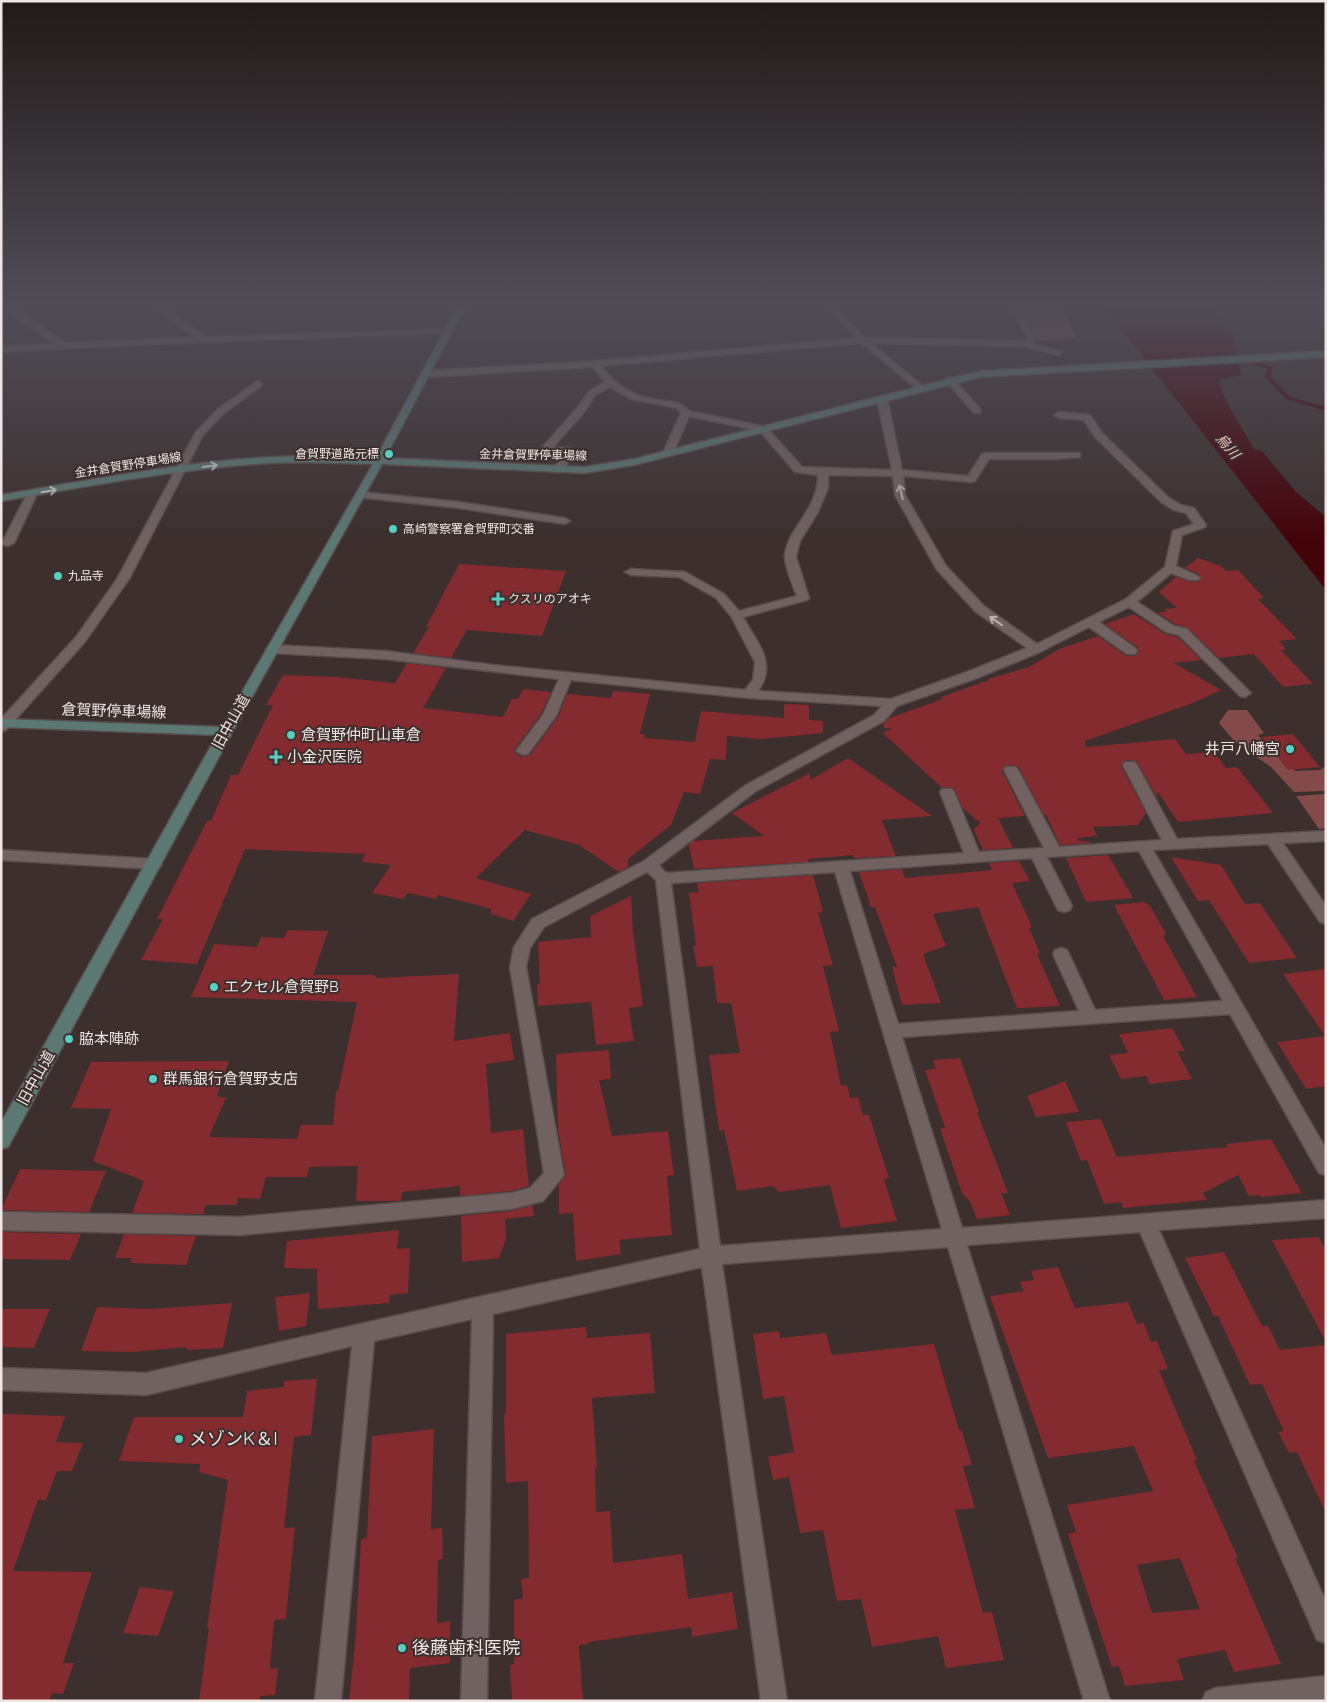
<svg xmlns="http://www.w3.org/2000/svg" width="1327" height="1702" font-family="Quicksand,'Noto Sans JP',sans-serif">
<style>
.green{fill:#844a49}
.water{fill:#440209}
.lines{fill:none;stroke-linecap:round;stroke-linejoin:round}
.stream{fill:#440209;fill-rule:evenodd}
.building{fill:#832b2e;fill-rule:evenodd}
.minor-casing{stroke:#584d4c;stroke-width:3}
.secondary-casing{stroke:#584d4c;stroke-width:3}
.minor{fill:#716261;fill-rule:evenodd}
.secondary{fill:#5b7873;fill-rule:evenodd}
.oneway{stroke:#c2c4c2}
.oneway2{stroke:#bcb1b0}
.poi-dot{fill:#58cec0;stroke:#3c2f2e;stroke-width:2}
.labels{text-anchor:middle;stroke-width:4;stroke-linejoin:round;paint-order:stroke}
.far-poi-label{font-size:12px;fill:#eee5e4;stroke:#3c2f2e;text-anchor:start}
.far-street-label{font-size:12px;fill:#eee5e4;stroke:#3c2f2e}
.far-water-label{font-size:14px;font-style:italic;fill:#f8c4c1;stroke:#3c2f2e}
.street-label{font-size:15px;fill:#eee5e4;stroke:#3c2f2e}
.poi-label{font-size:15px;fill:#eee5e4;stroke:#3c2f2e;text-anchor:start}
.near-poi-label{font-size:18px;fill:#eee5e4;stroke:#3c2f2e;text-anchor:start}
</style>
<rect width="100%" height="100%" fill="#3c2f2e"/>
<g class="green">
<path d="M1025 305H1058L1078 338 1035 341 1025 316Z"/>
<path d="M1228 710H1247L1264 733 1258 735 1274 755H1283L1295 771 1320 770 1326 766V791L1294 792 1271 767 1235 742 1219 723Z"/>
<path d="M1326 794V828L1319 829 1296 796Z"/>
</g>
<path class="water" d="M1102 305H1201L1213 314 1233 334 1241 375 1222 379 1218 383 1232 412 1254 449 1262 451 1295 491 1326 517V590Z"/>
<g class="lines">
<path class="stream" d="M1240 356 1273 367 1271 377 1290 397 1326 407V411L1286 399 1265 377 1268 369 1238 359V357Z"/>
</g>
<g class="building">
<path d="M1198 558 1221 566 1226 571 1238 570 1264 598 1258 599 1297 639 1279 641 1286 649 1281 650 1313 684 1283 687 1254 654 1219 658 1188 628 1175 624 1157 612H1167L1164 609 1177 608 1159 592 1176 577 1190 582H1198L1201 579 1199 574 1185 568Z"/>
<path d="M459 564 566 571 542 636 467 630 451 658 413 653 429 627H426Z"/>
<path d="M1134 614 1165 634 1178 637 1201 660 1174 663 1221 690 1193 703 1085 741 1086 747 1175 739 1186 754 1214 752 1226 768 1237 767 1273 813 1178 822 1158 792 1156 796 1137 761 1125 760 1121 766 1146 813 1138 825 1093 827 1097 836 1078 838V840L1093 843 1060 845 1046 815H1044L1018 766 1006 765 1002 771 1025 816 998 818 1013 848 983 850 974 830 980 823 962 807 954 788 941 787 883 733 892 728H884L883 724 889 718 943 699 941 697 989 680 988 679 1029 667 1059 649 1098 636 1126 656H1135L1139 652 1137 647 1105 624Z"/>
<path d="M407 663 446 668 423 708 503 717 512 699H518L523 689 551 692 541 714 514 750 515 753 522 757 530 755 558 717 567 694 611 698 613 691 650 694 640 734H645L644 738 695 742 701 711 784 718V704L809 705V720L823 721V733L761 739 727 736 726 760 710 759 700 794 684 792 671 825 628 859V867L619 872 579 845 525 830 476 878 531 894 513 921 491 914V909L438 895 436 899 408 893 403 899 372 893 391 865 362 862 365 854 245 849 197 964 141 960 163 919H157L207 821H211L231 775H238L273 705H266L283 675 336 677 395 683Z"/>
<path d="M1293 734 1320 767 1288 770 1262 737Z"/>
<path d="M848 758 932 816 882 820 896 856 854 858 853 855 808 859 809 862 694 869 689 844 693 841 764 836 732 813 810 773V780Z"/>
<path d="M1108 855 1133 898 1086 902 1066 858Z"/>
<path d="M1171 857 1221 865 1245 904 1260 903 1297 958 1249 963 1209 900 1198 901Z"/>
<path d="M1019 861 1030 881 1012 883 1032 927 1029 928 1040 953 1037 954 1060 1006 1017 1008 978 907 933 914 946 946 923 954 941 1003 902 1005 892 967H897L875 907H871L859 872 902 869 905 878 992 870 989 863Z"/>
<path d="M813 875 823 911 818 913 833 965 823 966 839 1031 830 1032 841 1086 847 1085 850 1098 858 1097 863 1115H869L889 1178 884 1179 897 1221 841 1228 830 1185 779 1192 773 1186 737 1191 724 1130 719 1131 709 1055 740 1053 731 1003H717L713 966 697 967 693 946 696 945 689 893 699 892 697 883Z"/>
<path d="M631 896 633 932 643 1006 629 1008 634 1041 596 1045 591 1002 538 1006 537 984H540L538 942 591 937 590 916Z"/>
<path d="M1144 902 1150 906 1166 934 1163 936 1197 997 1164 1000 1114 905Z"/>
<path d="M288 930 328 931 313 975H375L376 978 459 974 454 1041 510 1033 514 1060 486 1064 491 1133 523 1129 529 1186 511 1191 460 1196V1186L402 1192 401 1201H356L358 1166 309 1167 307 1177H266L260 1199 238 1198 237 1205H206L203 1214 132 1213 144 1181 93 1161 111 1109 71 1108 91 1062 229 1061 217 1096 226 1098 209 1137 297 1139 301 1125H333L336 1091H338L357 1002 191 997 214 944 257 947 261 937 284 938Z"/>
<path d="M1326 969V1086L1306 1089 1277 1042 1325 1036 1283 974Z"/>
<path d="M1172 1028 1185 1051H1177L1192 1079 1150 1084 1146 1076 1121 1079 1109 1055 1128 1053 1119 1034Z"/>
<path d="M609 1050 611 1079 599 1080 612 1136 668 1131 674 1175 667 1176 672 1235 619 1240 621 1254 576 1261 573 1213 559 1214V1185L566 1175 558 1130 556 1054Z"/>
<path d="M960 1058 979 1112H977L1008 1193H1001L1010 1215 977 1219 970 1201 962 1193 940 1129 945 1128 925 1070 936 1069 933 1060Z"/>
<path d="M1065 1081 1079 1112 1036 1117 1027 1096Z"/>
<path d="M1101 1119 1117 1157 1228 1147 1226 1144 1271 1139 1302 1193 1261 1197 1260 1195 1249 1196 1238 1175 1203 1193 1207 1200 1123 1208 1121 1202 1104 1204 1087 1160 1081 1161 1066 1122Z"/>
<path d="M20 1169 106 1171 89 1212 1 1210Z"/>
<path d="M533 1205 534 1216 505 1219 506 1239 499 1258 462 1262 461 1216 511 1211Z"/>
<path d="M399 1230 397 1249 410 1248 408 1293 390 1295 389 1303 318 1309 317 1269 284 1268 287 1241Z"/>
<path d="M1 1232 81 1234 70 1260 1 1259Z"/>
<path d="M124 1234 196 1236 186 1265 130 1263 132 1258H115Z"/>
<path d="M1319 1237 1326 1250V1342L1272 1240Z"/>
<path d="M1224 1252 1262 1326H1268L1280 1350 1326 1345V1513L1297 1452 1289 1453 1278 1432 1284 1431 1262 1384 1250 1385 1218 1316H1214L1185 1258Z"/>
<path d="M1058 1267 1075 1308 1128 1302 1137 1324 1144 1323 1151 1342 1157 1341 1168 1369 1159 1370 1197 1460 1194 1461 1238 1558H1235L1281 1664 1234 1672 1225 1650 1177 1659 1184 1680 1125 1686 1119 1666 1112 1667 1068 1534 1076 1532 1067 1505 1153 1491 1134 1446 1048 1458 990 1296 1024 1291 1020 1282 1034 1280 1031 1271ZM1180 1558 1200 1609 1152 1613 1137 1565Z"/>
<path d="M310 1293 306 1326 279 1331 275 1297Z"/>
<path d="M232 1303 223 1348 186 1350 187 1347 132 1352 81 1351 97 1307 150 1309Z"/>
<path d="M1 1309H50L34 1348 1 1347Z"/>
<path d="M586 1327 587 1338 650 1333 655 1393 592 1398 597 1467H595L596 1512 610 1511 613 1563 682 1554 688 1599 732 1592 738 1629 692 1637 691 1627 589 1642V1644L579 1645 583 1701H512L510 1665 514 1664V1600L523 1598 521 1579 529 1578 528 1481 506 1483 504 1414H506V1334Z"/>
<path d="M779 1331 780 1338 826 1333 832 1355 934 1344 959 1430 962 1431 972 1465 963 1466 975 1508 955 1510 983 1613 992 1612 1004 1660 946 1668 938 1636 872 1647 861 1599 837 1601 823 1530 800 1533 789 1477 773 1480 768 1457 794 1452 784 1396 763 1399 753 1334Z"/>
<path d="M317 1379 311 1435 294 1437 284 1528 295 1527 286 1619 274 1620 270 1669 278 1668 275 1695 260 1696V1701H199L209 1627H207L228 1480 199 1472 200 1464 119 1461 134 1417H243L247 1391 284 1387V1381Z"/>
<path d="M1 1414 65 1416 56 1442 83 1443 72 1471H57L46 1500H38L13 1571 92 1572 63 1663H74L63 1694 52 1693 49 1701H1Z"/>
<path d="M434 1429 431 1529 442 1528 443 1559 438 1560 437 1623 450 1621V1663L410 1668 409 1701H349L356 1634 361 1540 367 1537 372 1436Z"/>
<path d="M140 1587 174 1591 158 1636 123 1633Z"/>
</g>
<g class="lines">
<g class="minor-casing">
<g id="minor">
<path d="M1 305H9L66 343 196 337 174 323 154 305H162L180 319 207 337 448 329 452 331 448 333 152 344 1 352V346L55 344 1 307Z"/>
<path d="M826 305H834L865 338 1021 340 1027 339 1017 317 1016 305H1024L1025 317 1036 340 1031 343 1062 352 1058 355 1021 346 871 343 923 386 925 388 920 391 861 343 601 366C615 384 630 395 653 399 666 402 680 400 689 411L766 427 802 467 892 470 877 398 882 395 887 398 902 470 968 476 982 454 986 453H1080V457L1054 459H989L975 481 971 482 903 476 905 495 946 566 984 606 1037 644 1126 599 1165 567 1173 531 1194 524 1186 513 1174 510 1161 502 1095 437 1084 420 1059 418 1054 415 1059 412 1090 415 1102 433 1169 498 1181 505 1194 508 1206 525 1205 527 1182 535 1176 566 1198 576 1200 578 1198 580H1190L1171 573 1137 602 1174 626 1187 629 1251 693 1245 697 1240 696 1179 635 1166 632 1129 607 1099 622 1135 648 1137 651 1135 654H1127L1089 627 1040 652 977 678 897 706 884 721 756 791 659 865 666 873 964 853 940 792 942 789H952L954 792 979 852 1044 848 1004 770 1006 767H1016L1018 770 1059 847 1162 840 1123 765 1125 762H1135L1137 765 1177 839 1326 831V841L1283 843 1326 906V924L1320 922 1268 844 1153 850 1326 1149V1175L1319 1173 1230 1014 902 1037 962 1228 1326 1200V1218L1159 1230 1326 1602V1643L1317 1640 1140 1232 967 1245 1110 1701H1084L948 1247 722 1264 787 1701H761L702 1267 493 1314 487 1701H461L472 1319 374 1341 341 1701H315L352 1346 146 1395 1 1390V1368L146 1373 483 1296 700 1249 656 880 647 872 544 927 530 948 526 967 564 1175 543 1201 511 1209 240 1235 1 1230V1212L240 1217 511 1193 530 1188 544 1173 510 967 514 947 532 919 644 861 746 785 874 715 882 706 749 698 571 680 556 716 528 754 523 755 516 751 543 715 559 679 385 659 272 653 266 649 272 645 385 651 493 665 745 690 753 680 755 662 731 616 716 598 679 577 631 575 625 572 631 569 685 572 724 594 739 611 797 596C793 586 784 565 785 555 788 527 818 511 818 475L795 472 760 431 689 416 673 453 671 455H665L663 453 681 413 677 408 631 399 610 387 595 395 585 411 553 447 570 448 575 451 562 472H554L553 470 563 454 545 453 540 450 578 407 589 391 605 382 593 367 426 377 422 374 426 371 595 361 857 338ZM828 475 893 476 895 495 937 570 976 612 1027 648 967 672 891 699 758 691C778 663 757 643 743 617L807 600 809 598 796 557 800 541 818 512 828 488ZM1139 851 1223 1001 1095 1010 1069 954 1067 950 1061 948 1055 950 1053 954 1079 1011 898 1024 850 871 1032 858 1058 910 1064 912 1070 910 1072 906 1047 857ZM835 872 942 1229 720 1246 671 883Z"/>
<path d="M950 377 953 378 980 409V413H974L947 382V378Z"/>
<path d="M258 381 262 384 261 386 224 413 203 435 129 579 84 643 6 730 1 731V719L76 637 117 579 196 432 218 409Z"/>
<path d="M32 491 37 494 14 543 8 546 4 545 2 543 27 494Z"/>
<path d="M361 492 459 502 565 518 570 521 565 524 459 508 357 497 356 495Z"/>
<path d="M1 850 154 859 159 860 162 864 159 868 154 869 1 860Z"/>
<path d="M1326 1676V1701H1202L1206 1692 1215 1688Z"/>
</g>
</g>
<g class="secondary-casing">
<path id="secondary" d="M458 305H466L385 458 585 467 634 459 981 371 1326 351V357L981 377 634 465 585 473 382 464 233 731 8 1147 1 1149V1123L217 735 1 727V719L222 727 373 464C339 463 306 461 273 463 182 468 91 486 1 501V495C91 480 182 462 273 457 307 455 341 457 376 458Z"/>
</g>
<use href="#minor" class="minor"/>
<use href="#secondary" class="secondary"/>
</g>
<defs><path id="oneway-shaft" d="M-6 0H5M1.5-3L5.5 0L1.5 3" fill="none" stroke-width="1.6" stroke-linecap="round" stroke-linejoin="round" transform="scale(1.25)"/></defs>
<g class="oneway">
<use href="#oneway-shaft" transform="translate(210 466) rotate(-7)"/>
<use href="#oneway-shaft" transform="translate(49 491) rotate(-9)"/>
</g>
<g class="oneway2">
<use href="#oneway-shaft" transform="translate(901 492) rotate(-104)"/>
<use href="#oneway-shaft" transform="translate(996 621) rotate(-145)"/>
</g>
<linearGradient id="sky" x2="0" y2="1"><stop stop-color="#211a19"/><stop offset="0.56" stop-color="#504d57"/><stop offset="1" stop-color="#504d57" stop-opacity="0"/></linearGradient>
<rect width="1327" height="543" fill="url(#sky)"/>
<g class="poi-dot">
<circle cx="389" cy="454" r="5"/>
<circle cx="393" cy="529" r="5"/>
<circle cx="58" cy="576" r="5"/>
<path d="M495.5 591.5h5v5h5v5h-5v5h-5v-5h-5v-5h5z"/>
<circle cx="291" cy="735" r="5"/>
<circle cx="1290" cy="749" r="5"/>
<path d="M273.5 749.5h5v5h5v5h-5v5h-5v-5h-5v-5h5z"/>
<circle cx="214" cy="987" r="5"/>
<circle cx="69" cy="1039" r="5"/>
<circle cx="153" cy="1079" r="5"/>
<circle cx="179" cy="1439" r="5"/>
<circle cx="402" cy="1648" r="5"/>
</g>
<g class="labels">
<g class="far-poi-label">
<text x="379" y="458" text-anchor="end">倉賀野道路元標</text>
<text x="403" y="533">高崎警察署倉賀野町交番</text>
<text x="68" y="580">九品寺</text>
<text x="508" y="603">クスリのアオキ</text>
</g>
<g class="far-street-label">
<text transform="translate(533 455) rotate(1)" y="4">金井倉賀野停車場線</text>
<text transform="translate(128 465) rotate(-9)" y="4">金井倉賀野停車場線</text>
</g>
<g class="far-water-label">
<text transform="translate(1228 446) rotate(49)" y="5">烏川</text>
</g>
<g class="street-label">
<text transform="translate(114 711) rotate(2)" y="5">倉賀野停車場線</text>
<text transform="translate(231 722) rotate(-61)" y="5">旧中山道</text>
<text transform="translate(36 1078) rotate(-61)" y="5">旧中山道</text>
</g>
<g class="poi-label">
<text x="301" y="740">倉賀野仲町山車倉</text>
<text x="1280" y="754" text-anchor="end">井戸八幡宮</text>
<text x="287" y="762">小金沢医院</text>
<text x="224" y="992">エクセル倉賀野B</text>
<text x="79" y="1044">脇本陣跡</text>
<text x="163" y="1084">群馬銀行倉賀野支店</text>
</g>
<g class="near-poi-label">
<text x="189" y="1445">メゾンK＆I</text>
<text x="412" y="1654">後藤歯科医院</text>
</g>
</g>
<rect width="1327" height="1702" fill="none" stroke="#eee5e4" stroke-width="5"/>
</svg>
